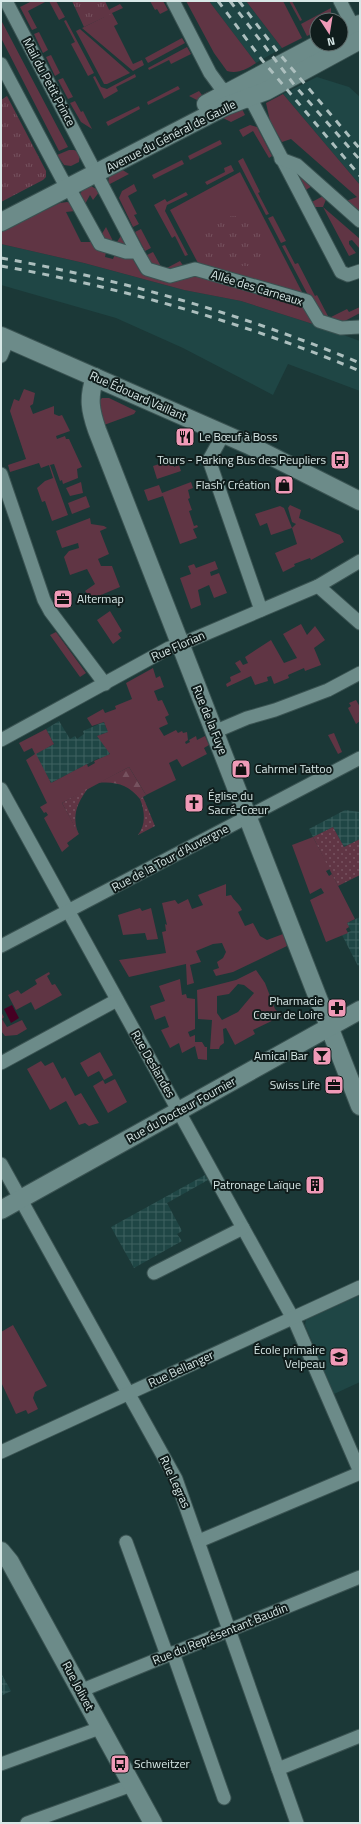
<svg xmlns="http://www.w3.org/2000/svg" width="361" height="1824" font-family="'Titillium Web',sans-serif">
<style>
.built{fill:#1f4645}
.industrial{fill:url(#industrial-grid)}
.grass{fill:#603544;fill-rule:evenodd}
.forest{fill:url(#forest-firs)}
.park{fill:url(#park-tufts)}
.garden{fill:url(#garden-dots)}
.water{fill:#460023}
.lines{fill:none;stroke-linecap:round;stroke-linejoin:round}
.street-casing{stroke:#3a5352;stroke-width:15}
.secondary-casing{stroke:#3a5352;stroke-width:20}
.street{stroke:#6c8b89;stroke-width:13}
.secondary{stroke:#6c8b89;stroke-width:18}
.rail{stroke:#acbfbe;stroke-width:3;stroke-dasharray:7 7;stroke-linecap:butt}
.labels{text-anchor:middle;stroke-width:4;stroke-linejoin:round;paint-order:stroke}
.street-label{font-size:12px;fill:#d8e8e7;stroke:#101d1c}
.poi-label{font-size:12px;fill:#d8e8e7;stroke:#101d1c;text-anchor:end}
</style>
<defs>
<pattern id="industrial-grid" width="8" height="8" patternUnits="userSpaceOnUse"><rect width="8" height="8" fill="#1f4645"/><path d="M0 4h8M4 0v8" fill="none" stroke="#3f6160"/></pattern>
<pattern id="forest-firs" width="22" height="20" patternUnits="userSpaceOnUse"><rect width="22" height="20" fill="#603544"/><path d="M5 1l3.5 6h-7zM16 11l3.5 6h-7z" fill="#76525f"/></pattern>
<pattern id="park-tufts" width="24" height="20" patternUnits="userSpaceOnUse"><rect width="24" height="20" fill="#603544"/><path d="M3 7l-1-3M5 7V3M7 7l1-3M15 17l-1-3M17 17v-4M19 17l1-3" fill="none" stroke="#76525f"/></pattern>
<pattern id="garden-dots" width="8" height="8" patternUnits="userSpaceOnUse"><rect width="8" height="8" fill="#603544"/><path d="M2 2h.1M6 6h.1" fill="none" stroke="#76525f" stroke-width="1.8" stroke-linecap="round"/></pattern>
</defs>
<rect width="100%" height="100%" fill="#1b3837"/>
<g class="built">
<path d="M209 1H246L282 48 256 63Z"/>
<path d="M317 77 349 87 360 97V185L283 94Z"/>
<path d="M1 244 84 263 184 290 241 301 316 325 360 341V391L288 364 273 395 183 348 116 318 1 285Z"/>
<path d="M360 1295V1382L334 1394 305 1325 306 1320Z"/>
</g>
<g class="industrial">
<path d="M59 721 70 739 75 736 77 739 84 734 83 731 104 722 108 732 98 736 110 754 100 759 99 758 51 783 35 754 54 744 46 729Z"/>
<path d="M345 810 360 812V839L344 847 333 827 313 837 309 829Z"/>
<path d="M360 917V965L358 966 342 935 351 931 347 923Z"/>
<path d="M205 1175 208 1180 167 1203 182 1231 177 1234 182 1241 134 1268 111 1227Z"/>
<path d="M1 1673 11 1691 1 1696Z"/>
</g>
<g class="grass">
<path d="M32 1H47L28 11 37 28 32 30 20 7Z"/>
<path d="M49 1H56L65 17 59 20Z"/>
<path d="M150 1H163L168 10 160 14 157 9 155 10Z"/>
<path d="M186 1H209L256 63C247 69 238 74 227 71L214 53Z"/>
<path d="M246 1H283L302 38 282 48Z"/>
<path d="M289 1H292L302 20 300 21Z"/>
<path d="M120 4 123 8 112 13 118 24 114 26 133 64 142 60 144 65 133 71 82 28 104 17 110 9Z"/>
<path d="M331 8V20H317V31L307 36 301 24Z"/>
<path d="M1 20 59 130 68 147 59 151 1 38Z"/>
<path d="M66 20 94 73 88 76 71 44 75 42 64 21Z"/>
<path d="M80 29 130 73 107 84H104L76 31Z"/>
<path d="M39 32 48 50 43 53 34 34Z"/>
<path d="M182 38 185 43 148 63 145 58Z"/>
<path d="M187 47 191 54 171 64 169 60 149 70 148 68Z"/>
<path d="M51 55 60 73 55 76 46 57Z"/>
<path d="M135 74 136 77 116 87 118 91 104 99 93 77 95 76 101 87 107 89Z"/>
<path d="M63 78 73 97 68 99 58 80Z"/>
<path d="M178 86 180 89 148 105 147 102Z"/>
<path d="M199 91 202 95 209 91 199 101 189 96Z"/>
<path d="M283 94 360 185V213L346 201 357 197 291 139 282 142 270 121 266 103Z"/>
<path d="M75 101 81 112 83 111 92 129 81 122 70 103Z"/>
<path d="M139 106 140 109 108 126 106 122Z"/>
<path d="M241 107 245 115 231 122 221 117Z"/>
<path d="M250 125 257 127 272 156 269 158 253 131 243 137 239 130Z"/>
<path d="M220 140 222 144 190 160 188 156Z"/>
<path d="M69 150H74L80 153 79 162 71 166 64 165 57 155Z"/>
<path d="M243 158 260 192 258 193 269 214 266 215 238 161Z"/>
<path d="M182 160 184 164 154 179 152 175Z"/>
<path d="M231 165 234 171 207 185 205 182 225 172 224 168Z"/>
<path d="M121 169 129 174 108 185 109 175Z"/>
<path d="M240 172 302 292 303 294 199 265 170 210Z"/>
<path d="M296 172 314 185 304 191Z"/>
<path d="M134 184 137 191 128 196 137 214 134 215 139 224 133 227 119 198 122 191Z"/>
<path d="M89 185 100 191 93 200 90 195 84 206 80 195 82 190Z"/>
<path d="M186 192 188 195 167 205 165 211 188 255 185 256 175 236 172 238 154 205 165 199 167 202Z"/>
<path d="M325 195 327 197 323 207 360 239V249L352 240 349 241V244L356 253 349 256 323 207H313L310 203Z"/>
<path d="M67 202 71 203 75 211 66 212 81 242H91L96 248 106 252 105 257 113 259 115 254 133 259 141 273 172 281 194 273 302 305 316 325 241 301 184 290 84 263 1 244V231L60 203Z"/>
<path d="M273 216 286 241 281 243 268 218Z"/>
<path d="M106 227 113 241 117 242 122 234 126 243 125 245 100 237Z"/>
<path d="M141 229 151 248 145 251 135 232Z"/>
<path d="M285 245 295 264 298 263 315 296 317 295 329 318 347 309 349 312 360 307V313L341 323 319 316 282 246Z"/>
<path d="M153 252 163 270 180 261 184 267 172 273 153 268 145 256Z"/>
<path d="M24 389 35 393 33 404 30 406 33 414 54 406V414L59 416 62 415 70 431 56 436 57 439 65 436 66 439H69L82 467 77 469 78 478 63 484 62 480 60 481 54 464 50 465 68 515 52 521 45 501 42 502 37 488 45 481 53 478 49 465 41 468 39 463 10 472 8 465 26 459 10 411 14 399 19 401Z"/>
<path d="M102 398H109L136 411 134 414 104 425 97 403Z"/>
<path d="M172 460 174 467 179 465 181 471 157 479 153 466Z"/>
<path d="M81 482 83 493 70 496 66 488Z"/>
<path d="M191 482 193 488 188 490 190 498 188 499 192 510 189 511 194 526 197 525 198 527 193 529 197 538 180 544 163 496 148 501 144 490 159 485 162 493Z"/>
<path d="M86 496 90 507 72 514 68 503Z"/>
<path d="M290 505 301 510 299 518 340 535 344 542 311 560 310 558 294 564 295 566 283 572 275 553 297 544 292 528 271 535 267 523 260 526 255 514 280 506 284 508 292 528 296 524 292 522 288 508Z"/>
<path d="M90 518 91 524 104 526 107 528 100 531 109 554 98 559 101 566H112L120 587 101 595 103 597 97 602 94 597H90L85 591 95 584 87 569 70 575 64 557 69 551 79 548 78 543 62 548 56 531Z"/>
<path d="M215 561 218 569 210 572 211 576 219 573 227 593 214 598 209 585 198 590 201 605 191 609 180 578 191 574 188 566 194 564 196 568Z"/>
<path d="M110 611 122 631 118 634 121 638 113 644 97 620Z"/>
<path d="M301 624 307 635 315 626 325 640 314 648 321 665 305 671 304 668 288 675 289 678 274 684 271 676 267 677 268 681 255 685 251 676 227 687 226 684 231 681 230 677 241 672 235 663 240 660 243 665 248 663 245 657 271 640 284 663 297 658 283 634Z"/>
<path d="M56 632 86 673 80 677 50 635Z"/>
<path d="M153 668 156 678 160 676 164 687 154 691 158 701 162 700 169 715 165 717 168 724 159 728 164 736 176 730 178 733 182 731 183 733 187 732 188 740 185 742 186 744 190 742 189 740 196 736 197 740 205 736 209 745 204 748 207 754 182 767 177 759 169 763 176 780 146 795 129 767 62 803 79 834 67 843 69 846 62 852 44 818 48 815 46 812 44 813 40 807 47 803 26 760 35 754 32 748 24 752 19 743 46 729 54 744 36 754 51 783 87 764 88 767 95 763 94 761 110 754 97 736 108 732 104 722 92 726 87 718 103 709 105 713 116 709 115 706 132 699 126 683Z"/>
<path d="M356 700 360 707V721L356 724 348 708 351 706 349 703Z"/>
<path d="M334 733 342 752 338 754 328 735Z"/>
<path d="M313 837 330 869 326 871 329 876 332 874 355 919 347 923 349 927 346 929 348 933 326 942 310 900 324 893 321 888 310 894 292 845Z"/>
<path d="M226 884V896L231 895C234 901 239 903 242 910L238 912 245 926 253 923 260 936 267 940 283 934 287 946 233 972 216 976 213 970 219 968 217 962 223 958 226 952 222 943 213 944 196 951 201 962 190 965 194 983 187 985 186 964 129 977 119 960 166 953 162 932 166 931 165 924 167 925 162 903 175 900 178 904 188 899 192 909 203 905 198 895Z"/>
<path d="M140 908 142 911 151 908 158 939 147 940 145 933 123 935 118 915Z"/>
<path d="M256 970 265 983 275 1009 282 1016 253 1030 255 1034 235 1045 226 1028 223 1029 224 1043 220 1046 219 1049H210L212 1020 198 1019 197 990 236 980ZM238 984 244 985 254 993 238 1012 222 1020 217 1013V996L229 994Z"/>
<path d="M49 972 50 974 47 976 52 985 55 984 62 995 35 1010 31 1002 16 1010 8 995 18 990 21 994 37 984 35 980Z"/>
<path d="M180 979 182 995 186 994 187 998 195 999V1029L188 1032 190 1037 195 1035V1042H202L205 1047H207V1060L198 1059 195 1046 182 1053 179 1043 170 1048 161 1030 169 1027 165 1016 155 1020 150 1006 165 1001 159 986Z"/>
<path d="M1 1012 4 1017 2 1019 7 1027 22 1020 27 1029 17 1035 5 1036 1 1031Z"/>
<path d="M100 1052 113 1075 104 1080 99 1071 88 1077 80 1063Z"/>
<path d="M41 1061 45 1066 53 1062 62 1079 65 1077 75 1096 81 1093 99 1123 89 1126 85 1123 79 1125 66 1101 50 1110 27 1069Z"/>
<path d="M115 1079 127 1102 108 1113 93 1086 103 1080 105 1084Z"/>
<path d="M13 1325 47 1386 35 1392 33 1398 38 1409 28 1414 26 1410 16 1414 1 1382V1332Z"/>
</g>
<path class="forest" d="M129 767 146 795 140 799C129 785 115 781 98 783Z"/>
<g class="park">
<path d="M72 1H105L111 14 84 27Z"/>
<path d="M7 96 46 171V177L43 180 1 202V100Z"/>
<path d="M236 216C240 217 244 217 248 220 263 230 277 265 249 266 235 267 219 261 206 257 197 247 208 225 215 217Z"/>
</g>
<g class="garden">
<path d="M88 788C77 804 72 814 78 833L62 803Z"/>
<path d="M143 797 155 826 138 835C146 825 145 811 140 799Z"/>
<path d="M333 827 344 847 360 839V875L338 886 313 837Z"/>
</g>
<path class="water" d="M12 1005 19 1018 11 1023 4 1009Z"/>
<g class="lines">
<g class="street-casing">
<g id="street">
<path d="M6 1 137 252"/>
<path d="M173 1 210 73 221 88 253 103 341 272 348 275 360 271"/>
<path d="M340 1 357 34"/>
<path d="M1 64 62 179 69 188 100 244 126 252H137L147 269 170 276 195 269 307 301 319 321 341 328 360 327"/>
<path d="M281 159 297 165 360 221"/>
<path d="M1 356 8 339"/>
<path d="M224 433 209 460 261 610"/>
<path d="M1 474 44 600 50 611 105 684"/>
<path d="M318 586 360 623"/>
<path d="M214 732 247 718 275 710 328 690 360 673"/>
<path d="M1 740 169 648 191 640 318 586 360 561"/>
<path d="M1 789 296 1324 360 1472"/>
<path d="M1 946 360 758"/>
<path d="M1 1063 117 1000"/>
<path d="M1 1164 176 1479 297 1823"/>
<path d="M154 1273 243 1228"/>
<path d="M1 1452 360 1287"/>
<path d="M199 1541 360 1473"/>
<path d="M126 1542 167 1655"/>
<path d="M173 1653 224 1798"/>
<path d="M80 1691 360 1577"/>
<path d="M1 1764 100 1728"/>
<path d="M278 1769 360 1736"/>
<path d="M27 1823 132 1785"/>
</g>
</g>
<g class="secondary-casing">
<g id="secondary">
<path d="M341 33 360 24"/>
<path d="M206 104 319 44"/>
<path d="M1 222 226 106 266 91 360 40"/>
<path d="M1 336 249 445 360 501"/>
<path d="M95 377C88 398 90 410 97 430L360 1106"/>
<path d="M1 1210 360 1010"/>
<path d="M1 1551 10 1562 153 1823"/>
</g>
</g>
<use href="#street" class="street"/>
<use href="#secondary" class="secondary"/>
<g class="rail">
<path d="M218 1 262 60 360 176"/>
<path d="M230 1 296 87 360 160"/>
<path d="M239 1 277 51 360 149"/>
<path d="M1 258C124 280 245 315 360 363"/>
<path d="M1 266C124 288 245 323 360 371"/>
</g>
</g>
<defs>
<g id="restaurant-square" transform="scale(1)"><rect x="-9" y="-9" width="18" height="18" rx="4" fill="#f09ab7" stroke="#101d1c"/><path d="M-5-6h1v4h1v-4h1v4h1v-4h1v5L-1.5 .5V6h-2V.5L-5-1ZM5-6V6H3V1.5H1.5Q1.5-4 5-6Z" fill="#111"/></g>
<g id="bus-square" transform="scale(1)"><rect x="-9" y="-9" width="18" height="18" rx="4" fill="#f09ab7" stroke="#101d1c"/><path d="M-5-6H5V4H4V6H2V4H-2V6H-4V4H-5ZM-3.5-4V0h7V-4ZM-3.5 1.2v1.5H-2V1.2ZM2 1.2v1.5H3.5V1.2Z" fill="#111"/></g>
<g id="shop-square" transform="scale(1)"><rect x="-9" y="-9" width="18" height="18" rx="4" fill="#f09ab7" stroke="#101d1c"/><path d="M-5-2.5h2.3a2.7 3.5 0 0 1 5.4 0H5L5.5 6h-11ZM-1.5-2.5h3a1.5 2.3 0 0 0-3 0Z" fill="#111"/></g>
<g id="office-square" transform="scale(1)"><rect x="-9" y="-9" width="18" height="18" rx="4" fill="#f09ab7" stroke="#101d1c"/><path d="M-6-3h4V-5.5h4V-3h4V5H-6ZM-1-4.5V-3h2v-1.5ZM-6 0V1H6V0Z" fill="#111"/></g>
<g id="church-square" transform="scale(1)"><rect x="-9" y="-9" width="18" height="18" rx="4" fill="#f09ab7" stroke="#101d1c"/><path d="M-1.2-6h2.4v3.5h3.3v2.4h-3.3V6h-2.4V-.1h-3.3v-2.4h3.3Z" fill="#111"/></g>
<g id="pharmacy-square" transform="scale(1)"><rect x="-9" y="-9" width="18" height="18" rx="4" fill="#f09ab7" stroke="#101d1c"/><path d="M-2-6h4v4h4v4h-4v4h-4v-4h-4v-4h4Z" fill="#111"/></g>
<g id="bar-square" transform="scale(1)"><rect x="-9" y="-9" width="18" height="18" rx="4" fill="#f09ab7" stroke="#101d1c"/><path d="M-6-5H6L.8 .8V4.5H3.5V6h-7V4.5H-.8V.8Z" fill="#111"/></g>
<g id="building-square" transform="scale(1)"><rect x="-9" y="-9" width="18" height="18" rx="4" fill="#f09ab7" stroke="#101d1c"/><path d="M-4-6H4V6H1V3H-1V6H-4ZM-2.5-4.3h1.7v1.8h-1.7ZM.8-4.3h1.7v1.8H.8ZM-2.5-1h1.7V.8h-1.7ZM.8-1h1.7V.8H.8Z" fill="#111"/></g>
<g id="school-square" transform="scale(1)"><rect x="-9" y="-9" width="18" height="18" rx="4" fill="#f09ab7" stroke="#101d1c"/><path d="M0-5L7-2L0 1L-7-2ZM-4 1L0 2.5L4 1V4Q0 6-4 4Z" fill="#111"/></g>
</defs>
<g fill-rule="evenodd">
<use href="#restaurant-square" x="185" y="437"/>
<use href="#bus-square" x="340" y="460"/>
<use href="#shop-square" x="284" y="485"/>
<use href="#office-square" x="63" y="599"/>
<use href="#shop-square" x="241" y="769"/>
<use href="#church-square" x="194" y="803"/>
<use href="#pharmacy-square" x="337" y="1008"/>
<use href="#bar-square" x="322" y="1056"/>
<use href="#office-square" x="334" y="1085"/>
<use href="#building-square" x="315" y="1185"/>
<use href="#school-square" x="339" y="1357"/>
<use href="#bus-square" x="120" y="1764"/>
</g>
<g class="labels">
<g class="street-label">
<text transform="translate(49 82) rotate(62)" y="4">Mail du Petit Prince</text>
<text transform="translate(171 136) rotate(-27)" y="4">Avenue du Général de Gaulle</text>
<text transform="translate(257 288) rotate(17)" y="4">Allée des Carneaux</text>
<text transform="translate(138 396) rotate(24)" y="4">Rue Édouard Vaillant</text>
<text transform="translate(178 646) rotate(-24)" y="4">Rue Florian</text>
<text transform="translate(210 720) rotate(68)" y="4">Rue de la Fuye</text>
<text transform="translate(170 858) rotate(-28)" y="4">Rue de la Tour d'Auvergne</text>
<text transform="translate(153 1064) rotate(60)" y="4">Rue Deslandes</text>
<text transform="translate(181 1110) rotate(-29)" y="4">Rue du Docteur Fournier</text>
<text transform="translate(181 1369) rotate(-25)" y="4">Rue Bellanger</text>
<text transform="translate(175 1482) rotate(65)" y="4">Rue Legras</text>
<text transform="translate(220 1634) rotate(-22)" y="4">Rue du Représentant Baudin</text>
<text transform="translate(78 1686) rotate(62)" y="4">Rue Jolivet</text>
</g>
<g class="poi-label">
<text x="199" y="441" text-anchor="start">Le Bœuf à Boss</text>
<text x="326" y="464">Tours - Parking Bus des Peupliers</text>
<text x="270" y="489">Flash’ Création</text>
<text x="77" y="603" text-anchor="start">Altermap</text>
<text x="255" y="773" text-anchor="start">Cahrmel Tattoo</text>
<text x="208" y="800" text-anchor="start">Église du<tspan x="208" dy="14">Sacré-Cœur</tspan></text>
<text x="323" y="1005">Pharmacie<tspan x="323" dy="14">Cœur de Loire</tspan></text>
<text x="308" y="1060">Amical Bar</text>
<text x="320" y="1089">Swiss Life</text>
<text x="301" y="1189">Patronage Laïque</text>
<text x="325" y="1354">École primaire<tspan x="325" dy="14">Velpeau</tspan></text>
<text x="134" y="1768" text-anchor="start">Schweitzer</text>
</g>
</g>
<rect width="361" height="1824" fill="none" stroke="#d8e8e7" stroke-width="4"/>
<g transform="translate(329 32) rotate(168)"><circle r="19" fill="#101d1c" stroke="#606e6d"/>
<path d="M0-3L7 15L0 10L-7 15Z" fill="#f09ab7"/>
<text y="-6" font-size="11" font-weight="bold" text-anchor="middle" fill="#d8e8e7">N</text>
</g>
</svg>
